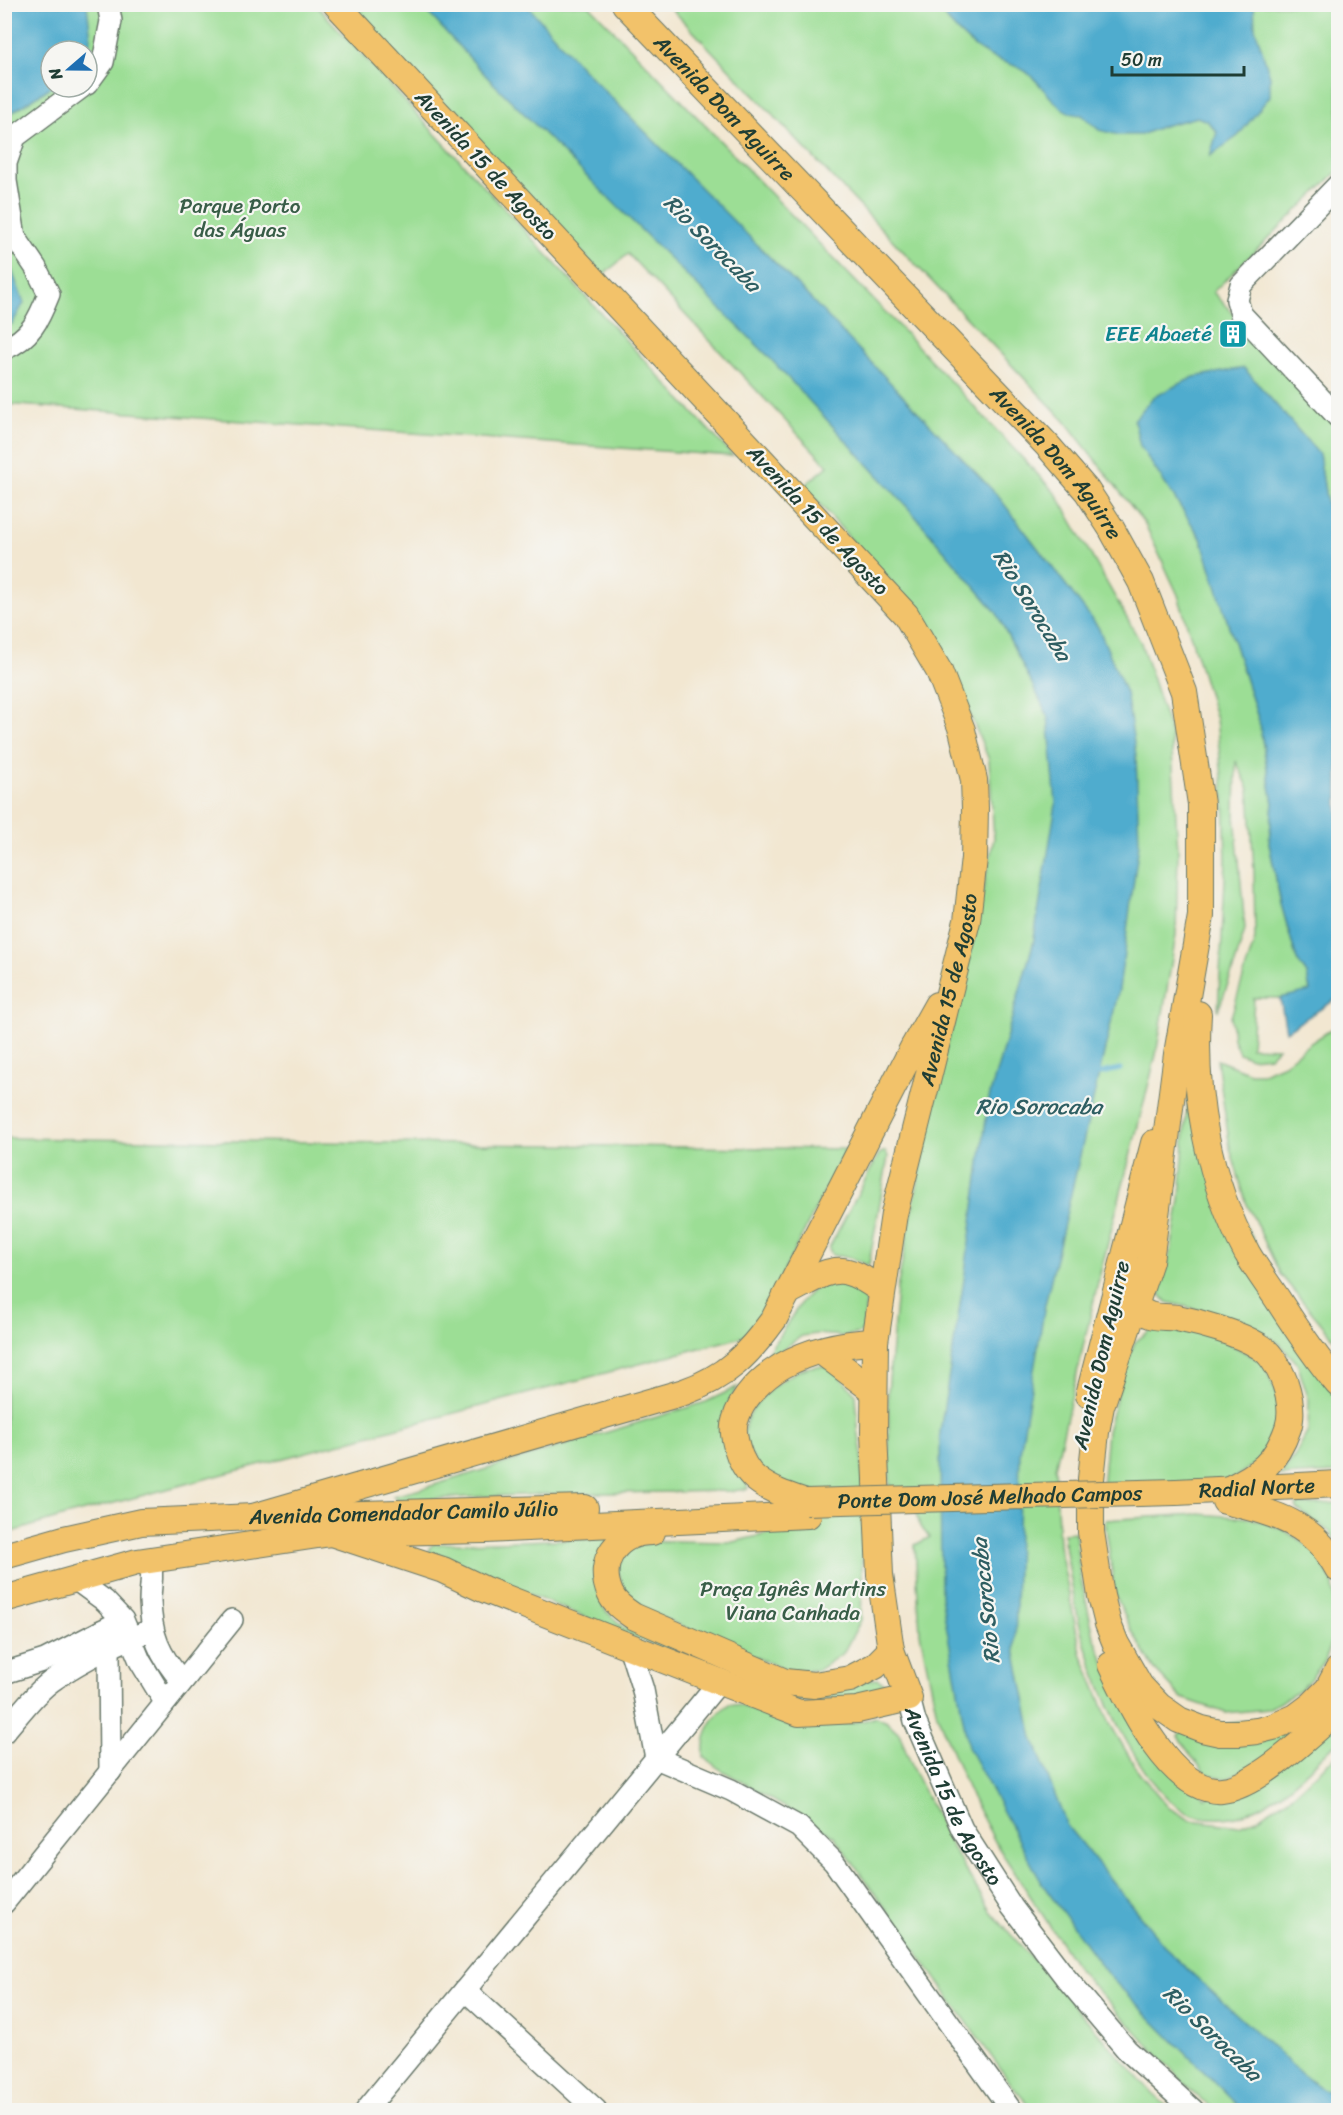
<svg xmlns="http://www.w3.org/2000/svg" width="1343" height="2115" font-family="Sriracha,sans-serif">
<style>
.green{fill:#9cde95;stroke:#5e8e64;stroke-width:1.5;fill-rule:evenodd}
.water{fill:#50acce;stroke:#387481;stroke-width:1.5}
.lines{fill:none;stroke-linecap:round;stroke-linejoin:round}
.stream{stroke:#50acce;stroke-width:5}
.minor-casing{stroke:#69786b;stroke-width:24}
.major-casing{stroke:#69786b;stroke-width:28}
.minor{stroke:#fff;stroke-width:21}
.major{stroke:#f2c26a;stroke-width:26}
.major-bridge-casing{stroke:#69786b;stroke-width:28;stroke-linecap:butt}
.major-bridge{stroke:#f2c26a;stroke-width:26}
.labels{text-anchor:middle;stroke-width:4.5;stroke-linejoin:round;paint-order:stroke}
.street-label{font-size:21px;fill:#1f3d34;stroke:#f6f6f2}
.park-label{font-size:21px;fill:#385d47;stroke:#f6f6f2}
.culture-label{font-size:21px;fill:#0d838f;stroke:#f6f6f2;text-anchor:end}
.water-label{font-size:22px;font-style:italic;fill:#2e5e62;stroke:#f6f6f2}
</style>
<rect width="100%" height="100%" fill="#f6f6f2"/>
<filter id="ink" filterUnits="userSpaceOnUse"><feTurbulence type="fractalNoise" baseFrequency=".0167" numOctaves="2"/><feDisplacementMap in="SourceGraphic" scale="12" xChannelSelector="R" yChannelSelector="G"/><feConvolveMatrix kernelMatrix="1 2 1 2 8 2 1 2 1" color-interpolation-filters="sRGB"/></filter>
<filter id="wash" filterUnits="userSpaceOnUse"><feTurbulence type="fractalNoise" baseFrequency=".008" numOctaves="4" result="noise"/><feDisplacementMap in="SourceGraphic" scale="24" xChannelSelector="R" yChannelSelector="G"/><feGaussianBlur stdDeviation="1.35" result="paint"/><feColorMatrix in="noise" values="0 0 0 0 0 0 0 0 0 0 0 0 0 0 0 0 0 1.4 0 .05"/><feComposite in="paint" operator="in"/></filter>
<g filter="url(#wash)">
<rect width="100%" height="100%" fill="#f2e7d1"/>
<g class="green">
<path d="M4 5H316L733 456 5 404ZM51 51H87V87H51Z"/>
<path d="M348 5H589L893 320 1057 495 1141 643 1171 735 1178 851 1176 935 1156 1055 1099 1278 1055 1468 1059 1545 1081 1653 1110 1724 1139 1773 1169 1808 1190 1820 1239 1826 1257 1819 1292 1796 1338 1754V2110H1216L1194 2094 1079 1970 998 1847 968 1790 937 1714 920 1633 915 1545 930 1537 920 1527 913 1494 890 1493 888 1392 897 1289 939 1075 966 972 994 838 989 760 954 676 905 601 804 486 828 466 628 254 603 275Z"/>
<path d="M668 5H1338V171L1213 292 1338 427V574L1319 454 1141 446 1201 538 1259 721 1273 803 1269 843 1281 904 1297 960 1307 974 1310 992 1280 998H1254L1251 1047 1278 1048 1270 1056 1251 1058 1239 1053 1233 1039 1231 1017 1255 939 1254 872 1249 789 1236 761 1235 816 1245 929 1234 967 1218 1011 1226 861 1224 796 1216 719 1178 595 1145 524 1065 421Z"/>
<path d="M1338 1025V1344L1280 1274 1246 1202 1230 1148 1217 1060 1250 1073H1263L1284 1064 1309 1044Z"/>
<path d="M1193 1066 1202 1147 1338 1392V1473L1281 1476 1293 1459 1308 1431 1309 1400 1297 1363 1279 1343 1241 1320 1167 1302 1161 1296 1160 1288 1171 1251 1180 1200 1185 1125Z"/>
<path d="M5 1138 846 1149 761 1316 745 1336 65 1516 5 1534Z"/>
<path d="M883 1152H886L888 1157 869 1264 867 1265 852 1258 832 1255 829 1248 879 1154Z"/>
<path d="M840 1277 867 1293 863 1329 860 1333 843 1336 816 1334 802 1336 771 1357 767 1354 802 1301 813 1290Z"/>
<path d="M1175 1324 1210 1333 1263 1362 1283 1408 1266 1456 1231 1480 1102 1490 1107 1431 1125 1367 1135 1342 1152 1329Z"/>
<path d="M829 1366 856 1394 858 1430 862 1455V1583L861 1620 843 1653 818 1670 789 1671 646 1611 626 1596 617 1568 627 1551 642 1544 664 1541 733 1542 771 1533H811L812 1497 763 1478C757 1466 748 1452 745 1439 739 1410 781 1376 806 1368 812 1366 822 1366 829 1366Z"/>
<path d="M737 1387 728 1404 748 1489 732 1491 543 1494 398 1500 393 1496 421 1489 706 1402Z"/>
<path d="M1338 1503V1543L1330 1532 1297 1509 1296 1505Z"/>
<path d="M1198 1514 1251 1518 1284 1530 1316 1551 1333 1585 1337 1627 1325 1661 1301 1690 1268 1709 1226 1713 1182 1698 1154 1669 1132 1631 1115 1594 1105 1520Z"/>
<path d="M1075 1532 1080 1575 1094 1636 1106 1666 1205 1798 1338 1721 1337 1742C1311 1768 1278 1802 1243 1814 1229 1819 1208 1820 1193 1815 1147 1799 1102 1697 1088 1653 1076 1620 1071 1576 1064 1541V1533Z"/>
<path d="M613 1538 598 1591 605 1610 624 1628 786 1691 877 1679 884 1683 881 1690 857 1696 813 1703 783 1698 430 1554 429 1548 434 1544Z"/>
<path d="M729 1704C749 1705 767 1717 787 1722 811 1729 853 1725 876 1717L887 1722 899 1733 914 1771 950 1844 990 1911 1153 2094 1171 2110H1033L1014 2088 834 1836 718 1768 704 1757C702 1733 711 1718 729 1704Z"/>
<path d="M1320 1710 1280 1749 1228 1779 1207 1774 1192 1757 1178 1736 1181 1731Z"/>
</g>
<g class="water">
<path d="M5 4 87 5 91 39 86 51H51V87L5 117Z"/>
<path d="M421 5H527L581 67 809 297 998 496 1098 627 1126 693 1136 755 1139 843 1119 989 1045 1305 1020 1453 1015 1649 1033 1738 1067 1826 1172 1955 1307 2079 1338 2098V2110H1244L1238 2106 1109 1976 1043 1885 968 1747 941 1596 940 1432 964 1279 989 1098 1033 944 1056 804 1048 716 996 612 910 510 766 354 489 79Z"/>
<path d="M936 5H1254L1255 28 1270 76V96L1238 136 1210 156 1217 132 1207 121 1197 117 1163 126 1141 135H1119L1099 130 1082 115C1055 115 1045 84 1025 71 1014 64 1001 62 990 56 969 46 949 24 936 5Z"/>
<path d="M5 252 24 303 12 324 5 326Z"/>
<path d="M1244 368 1319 454 1338 574V998L1286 1031 1280 998 1310 991 1307 974 1297 960 1281 904 1269 843 1273 803 1259 721 1201 538 1140 446 1134 420 1153 397 1194 377Z"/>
</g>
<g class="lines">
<path class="stream" d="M1093 1075 1120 1069"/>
</g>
</g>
<g filter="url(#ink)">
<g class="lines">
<g class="minor-casing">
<g id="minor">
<path d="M87 84 103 62 111 21 108 4"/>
<path d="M1338 185 1241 285 1237 300 1241 314 1338 417"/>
<path d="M4 349C31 338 39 319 49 294L36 268 15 237 6 181V163L15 137 82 87"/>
<path d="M150 1559C154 1577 150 1584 150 1601 151 1635 159 1655 182 1681"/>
<path d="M75 1579 105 1601 123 1620 140 1661 165 1702"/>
<path d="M101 1631 109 1649 110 1772"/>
<path d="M629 1646 643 1690 656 1758"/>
<path d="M4 1673 45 1660 113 1625"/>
<path id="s1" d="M909 1698 915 1721 962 1829 1012 1907 1066 1978 1127 2050 1193 2110"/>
<path d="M4 1732C19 1715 37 1690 56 1678 82 1660 122 1640 152 1630"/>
<path d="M656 1758 731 1790 799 1827 834 1862 1011 2110"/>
<path d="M4 1903 232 1620"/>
<path d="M465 1990 596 2110"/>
<path d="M366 2110 719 1682"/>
</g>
</g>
<g class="major-casing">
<g id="major">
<path id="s2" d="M625 4 1047 445 1087 491 1111 528 1141 582 1184 692 1201 804V916L1177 1054 1150 1261 1101 1406 1096 1432 1091 1479V1532L1101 1596 1108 1624 1116 1644 1140 1686 1159 1706 1179 1720 1202 1729 1220 1733H1238L1257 1731 1273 1727 1296 1717 1312 1705 1328 1689 1338 1670"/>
<path d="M1198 1014C1193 1096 1208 1180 1247 1253 1257 1270 1269 1286 1280 1303 1298 1331 1317 1359 1338 1384"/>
<path d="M1131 1291C1134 1302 1138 1312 1150 1315 1158 1318 1168 1316 1177 1318 1202 1323 1238 1333 1259 1346 1272 1353 1280 1370 1285 1383 1290 1398 1293 1413 1288 1428 1276 1463 1259 1475 1227 1490"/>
<path d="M788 1292C833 1269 838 1259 882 1291"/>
<path d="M821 1351 874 1391"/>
<path d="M1089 1395 1154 1143"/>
<path id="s3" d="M1176 1492 1338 1484"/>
<path d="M1225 1501C1273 1513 1313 1522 1338 1569"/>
<path d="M806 1502C788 1496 771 1491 756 1479 747 1472 740 1459 737 1448 735 1440 732 1430 735 1421 741 1398 763 1377 782 1366 810 1350 844 1343 875 1342"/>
<path d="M253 1517 684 1392C726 1377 748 1355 774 1319L914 1046 937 1005"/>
<path d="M652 1532C618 1532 596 1560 610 1593 614 1603 624 1610 633 1616L785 1682 814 1685 850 1679 875 1666 891 1650"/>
<path id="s4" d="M331 1533 443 1570 483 1589 799 1713 857 1710 909 1698 891 1650 880 1575 874 1432 875 1342 894 1214 967 921 974 858 975 808 974 780 962 730 939 671 906 615 336 4"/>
<path id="s5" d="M4 1556 64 1539 141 1522 253 1517 585 1508"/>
<path d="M4 1599 137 1562 331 1533 486 1530 808 1515"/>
<path d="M1111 1665C1129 1703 1172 1794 1222 1790 1257 1787 1312 1733 1338 1710"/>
</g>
</g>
<use href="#minor" class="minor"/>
<use href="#major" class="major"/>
<g class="major-bridge-casing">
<g id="major-bridge">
<path id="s6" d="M806 1502 1176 1492"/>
</g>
</g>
<use href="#major-bridge" class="major-bridge"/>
</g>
</g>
<defs>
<g id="building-square" transform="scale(1.5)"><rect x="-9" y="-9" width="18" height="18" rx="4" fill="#0f9aa8" stroke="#f6f6f2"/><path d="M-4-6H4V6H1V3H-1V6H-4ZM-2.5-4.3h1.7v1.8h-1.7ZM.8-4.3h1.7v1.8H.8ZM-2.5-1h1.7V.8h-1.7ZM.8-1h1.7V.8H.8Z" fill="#fff"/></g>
</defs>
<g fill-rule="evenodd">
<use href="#building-square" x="1233" y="334"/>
</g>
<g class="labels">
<g class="street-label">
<text dy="7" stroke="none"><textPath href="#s2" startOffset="144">Avenida Dom Aguirre</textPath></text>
<text transform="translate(486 165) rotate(47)" y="7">Avenida 15 de Agosto</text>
<text dy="7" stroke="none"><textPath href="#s2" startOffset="630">Avenida Dom Aguirre</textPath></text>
<text transform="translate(818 520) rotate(47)" y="7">Avenida 15 de Agosto</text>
<text dy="7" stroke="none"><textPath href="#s4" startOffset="1334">Avenida 15 de Agosto</textPath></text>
<text transform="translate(1101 1355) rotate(-77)" y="7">Avenida Dom Aguirre</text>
<text dy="7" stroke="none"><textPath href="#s3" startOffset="81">Radial Norte</textPath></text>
<text dy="7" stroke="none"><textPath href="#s6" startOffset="184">Ponte Dom José Melhado Campos</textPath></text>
<text dy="7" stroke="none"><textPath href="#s5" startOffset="404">Avenida Comendador Camilo Júlio</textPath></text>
<text dy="7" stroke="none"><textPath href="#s1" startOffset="108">Avenida 15 de Agosto</textPath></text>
</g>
<g class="park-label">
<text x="240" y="213">Parque Porto<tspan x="240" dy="24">das Águas</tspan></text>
<text x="793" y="1596">Praça Ignês Martins<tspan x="793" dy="24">Viana Canhada</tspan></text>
</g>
<g class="culture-label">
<text x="1212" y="341">EEE Abaeté</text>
</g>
<g class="water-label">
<text transform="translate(713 243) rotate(45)" y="8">Rio Sorocaba</text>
<text transform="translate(1033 605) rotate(58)" y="8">Rio Sorocaba</text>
<text x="1039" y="1114">Rio Sorocaba</text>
<text transform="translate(985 1601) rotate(-96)" y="8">Rio Sorocaba</text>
<text transform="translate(1213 2033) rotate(44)" y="8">Rio Sorocaba</text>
</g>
</g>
<rect width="1343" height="2115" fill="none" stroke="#f6f6f2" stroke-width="24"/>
<g transform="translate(69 69) rotate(250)"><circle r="28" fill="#f6f6f2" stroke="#a0aca6" stroke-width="1.5"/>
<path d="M0-4.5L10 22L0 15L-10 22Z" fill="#1f6fb2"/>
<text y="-9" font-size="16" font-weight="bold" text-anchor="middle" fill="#1f3d34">N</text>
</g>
<path d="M1112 66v9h132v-9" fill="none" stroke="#1f3d34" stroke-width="3"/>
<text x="1121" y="66" font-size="18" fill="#1f3d34" stroke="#f6f6f2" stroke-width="4.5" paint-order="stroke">50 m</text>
</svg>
